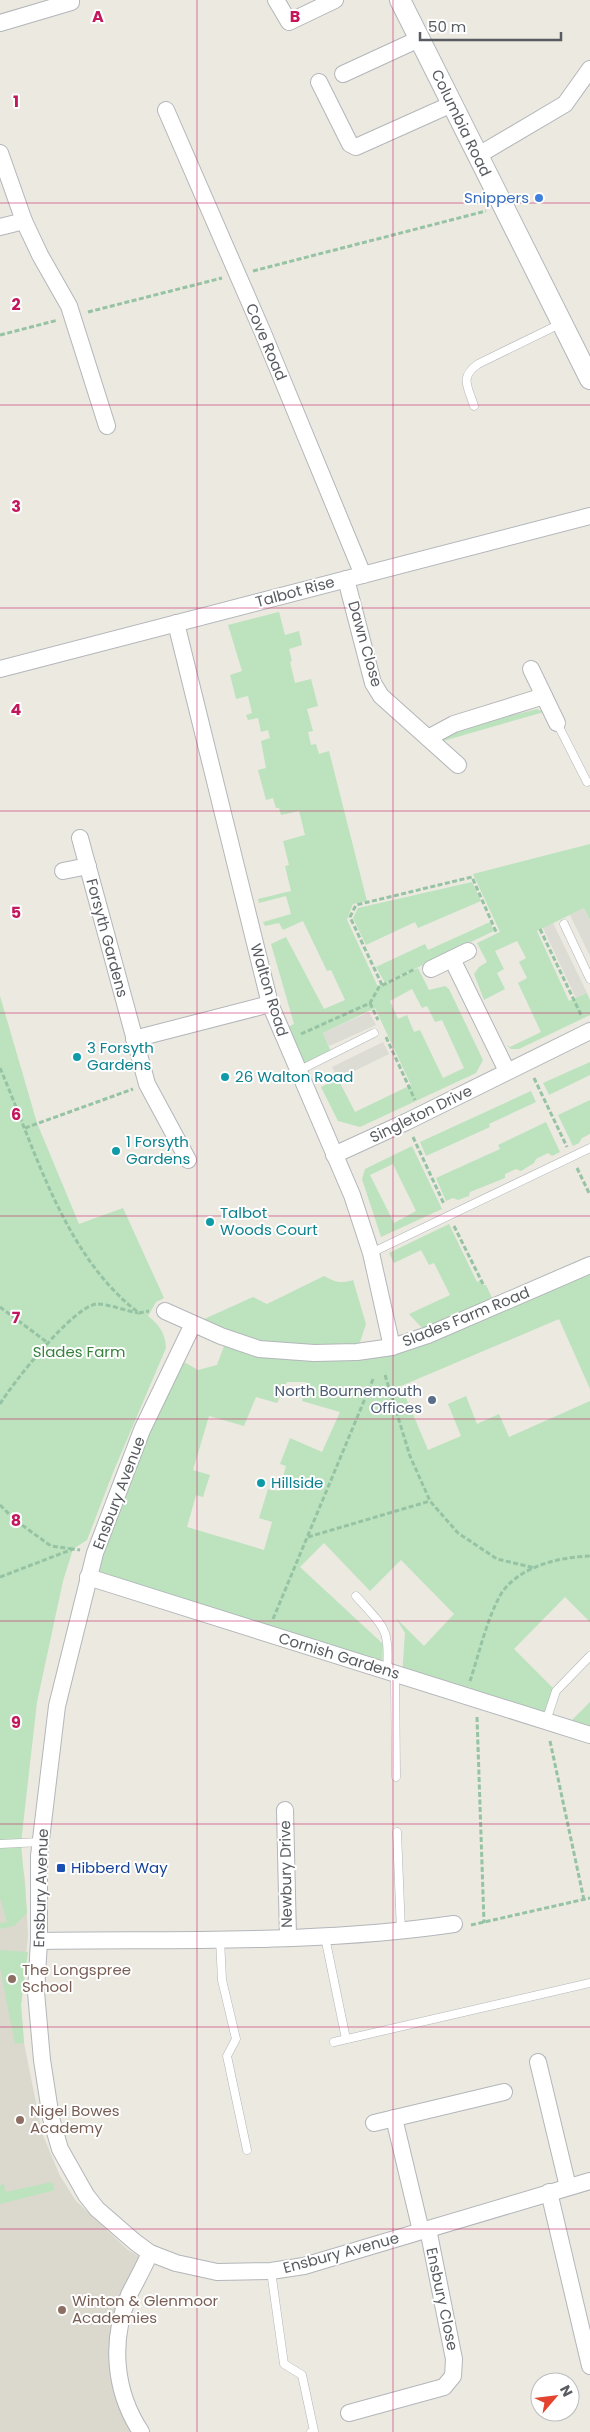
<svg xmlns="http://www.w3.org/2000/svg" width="590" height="2432" font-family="Poppins,sans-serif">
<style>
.industrial{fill:#dcdbd4}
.education{fill:#dbd8ce}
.green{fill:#bce3be;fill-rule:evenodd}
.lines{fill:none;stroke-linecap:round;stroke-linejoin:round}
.service-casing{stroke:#b3b6ba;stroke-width:9}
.minor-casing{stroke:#b3b6ba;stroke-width:18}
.tertiary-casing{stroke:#b3b6ba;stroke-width:22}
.path{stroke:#96c3a4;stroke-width:3;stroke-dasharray:5 2.5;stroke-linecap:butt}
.service{stroke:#fff;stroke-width:8}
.minor{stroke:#fff;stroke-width:16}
.tertiary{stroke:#fff;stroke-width:20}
.grid{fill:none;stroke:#c2185b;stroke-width:1;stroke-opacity:0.55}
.shop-dot{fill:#3f7fe0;stroke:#fff;stroke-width:2}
.culture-dot{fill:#0f9aa8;stroke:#fff;stroke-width:2}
.service-dot{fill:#5c6f8a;stroke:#fff;stroke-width:2}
.transit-dot{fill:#1a4fb4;stroke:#fff;stroke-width:2}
.education-dot{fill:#8d6e63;stroke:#fff;stroke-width:2}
.labels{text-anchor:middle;stroke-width:4;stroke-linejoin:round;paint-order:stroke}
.street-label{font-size:15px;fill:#585c60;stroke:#fff}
.shop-label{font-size:15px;fill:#366cbe;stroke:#fff;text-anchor:end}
.culture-label{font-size:15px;fill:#0d838f;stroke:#fff;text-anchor:start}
.park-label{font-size:15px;fill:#36823d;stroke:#fff}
.service-label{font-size:15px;fill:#4e5e75;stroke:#fff;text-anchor:end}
.transit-label{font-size:15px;fill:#164399;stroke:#fff;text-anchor:start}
.education-label{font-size:15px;fill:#785e54;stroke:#fff;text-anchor:start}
.grid-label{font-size:16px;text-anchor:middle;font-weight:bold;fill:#c2185b;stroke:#fff;stroke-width:4;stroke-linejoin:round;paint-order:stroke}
</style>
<rect width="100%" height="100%" fill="#ebe9e0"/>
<g class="industrial">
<path d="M584 908 590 920V956L570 915Z"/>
<path d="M553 923 587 993 576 998 543 928Z"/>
<path d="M369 1012 376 1025 329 1046 323 1033Z"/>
<path d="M383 1042 389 1054 338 1079 332 1067Z"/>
</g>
<path class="education" d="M22 1863 25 1880 28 1935 21 2005 24 2043 42 2133 60 2176 76 2201 128 2250 147 2261 116 2361 141 2432H0V1864Z"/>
<g class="green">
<path d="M279 612 285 635 299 631 302 645 289 649 292 661 290 662 295 683 311 679 318 706 307 709 313 731 308 732 311 745 316 744 319 754 329 751 367 901 353 904 347 919 348 922 378 987 418 968 429 990 445 986 449 989 483 1060 476 1073 360 1127 338 1121 321 1087 338 1079 355 1112 411 1085 375 1008 323 1033 332 1054 298 1071 280 1031 294 1024 271 944 286 937 324 1009 345 1000 331 970 327 971 303 921 283 930 279 923 265 926 263 922 291 914 286 896 259 903 258 899 291 891 285 866 289 865 283 841 305 835 299 811 281 815 279 808H276L273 798 266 800 258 770 266 768 261 741 270 738 268 730 261 732 258 718 248 720 246 715 252 713 248 696 236 699 230 675 242 671 228 625ZM412 989 422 1008 427 1006 435 1022 442 1020 464 1068 443 1078 420 1030 414 1032 407 1015 398 1019 390 1001Z"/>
<path d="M537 709 544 712 443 741 438 738 460 729Z"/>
<path d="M590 844V920L584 908 537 931 569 1001 587 993 590 1000V1015L519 1049H511L506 1045 510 1047 541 1032 518 983 527 978 519 962 526 958 517 941 495 951 504 969 497 973 505 989 484 1000 474 974 479 967 487 962 477 943 500 932 473 874Z"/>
<path d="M472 882 481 901 418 928 415 922 366 945 353 918 358 908Z"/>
<path d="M490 922 494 931 385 983 376 967 425 944 428 950Z"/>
<path d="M0 996 37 1123 79 1224 123 1208 164 1298 156 1302 148 1316C159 1325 165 1332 166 1348L114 1470 87 1540 73 1549 63 1581 37 1702 21 1843 27 1913 14 1926 0 1929V1923L7 1922 0 1898Z"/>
<path d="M590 1062V1075L549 1095 543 1083Z"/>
<path d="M531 1091 536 1102 489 1124 490 1127 426 1156 420 1142Z"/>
<path d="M590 1100V1134L582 1138 579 1143 573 1146 558 1115Z"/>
<path d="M546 1122 560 1152 552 1156 548 1153 536 1159 534 1163 521 1171 516 1169 505 1174V1178L470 1192 469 1196 458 1200 453 1198 446 1201 436 1178 500 1149 498 1145Z"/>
<path d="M412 1146 442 1209 381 1237 362 1179 365 1169ZM393 1164 416 1211 394 1223 370 1175Z"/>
<path d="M449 1224 477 1282 481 1280 483 1285H486L493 1300 423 1329 409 1314 450 1295 434 1263 429 1265 421 1250 394 1263 389 1253Z"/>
<path d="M590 1265V1389L559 1319 401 1386 428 1450 461 1436 448 1404 466 1396 477 1424 499 1414 509 1437 590 1401V1622L565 1597 514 1649 556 1691 546 1721 402 1676 405 1633 396 1618 424 1646 454 1614 401 1560 370 1591 324 1543 300 1567 383 1644 382 1669 88 1577 177 1358 198 1370 217 1365 227 1338 193 1324 253 1297 267 1304 324 1276C335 1282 341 1284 353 1280L366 1324 357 1351 392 1347ZM287 1382H306L302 1401 340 1412 322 1452 290 1438 280 1464 286 1466 279 1491 268 1489 259 1518 272 1522 264 1550 187 1527 196 1495 203 1497 210 1475 193 1470 209 1416 244 1426 256 1397 277 1403Z"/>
<path d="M590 1702V1735L565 1727Z"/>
<path d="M0 1950 28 1952 21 2005 24 2043 15 2044 0 1968Z"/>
<path d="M52 2182 55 2190 0 2204V2185L4 2184 6 2192Z"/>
</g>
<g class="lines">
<g class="service-casing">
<g id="service">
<path d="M474 406C468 386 459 378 478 364L562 323"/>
<path d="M557 723 587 782"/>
<path d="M564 924 590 979"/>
<path d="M298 1071 374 1033"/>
<path d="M371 1253 590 1148"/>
<path d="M356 1596C384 1628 390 1627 387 1671"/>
<path d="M395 1673 396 1777"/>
<path d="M546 1721 556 1691 590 1656"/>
<path d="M397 1832 401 1932"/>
<path d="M0 1844 41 1842"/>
<path d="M325 1937 346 2039"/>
<path d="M220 1939 222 1980 236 2039 227 2056 247 2150"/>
<path d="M334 2042 590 1983"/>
<path d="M271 2271 284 2364 302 2375 314 2431 311 2432"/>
</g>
</g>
<g class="minor-casing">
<g id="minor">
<path d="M276 0 289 22 335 0"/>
<path d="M0 23 71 2V0"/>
<path d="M343 74 419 39"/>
<path d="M319 82 350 144 356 147 452 104"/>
<path d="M166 110 263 333 363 575"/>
<path d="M0 153 24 221 0 227"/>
<path d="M477 156 565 104 590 69"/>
<path d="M24 221 40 255 69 306 107 426"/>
<path d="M346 579 373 683 381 696 458 765"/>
<path d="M176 623 270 1004 352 1195 371 1253 392 1347"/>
<path d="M0 669 590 516"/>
<path d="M531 669 557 723"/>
<path d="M428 738 454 724 544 696"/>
<path d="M80 838 147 1084 188 1160"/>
<path d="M63 871 88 866"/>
<path d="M452 959 507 1071"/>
<path d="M431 969 468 951"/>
<path d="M134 1039 270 1004"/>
<path d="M334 1155 406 1122 590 1031"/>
<path d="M165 1311 221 1336 259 1349 314 1353 357 1352 392 1347 428 1335 590 1265"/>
<path d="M193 1324 142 1430 95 1553 57 1706 39 1856V1941L36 1992 42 2060 51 2118 60 2149 86 2195 97 2209 135 2242 150 2253 176 2263 217 2272 271 2271 304 2266 590 2181"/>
<path d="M88 1577 590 1735"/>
<path d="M285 1810 288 1937"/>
<path d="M39 1941C178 1939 317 1944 454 1924"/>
<path d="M538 2062 568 2187"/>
<path d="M394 2118 421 2231"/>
<path d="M374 2123 504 2092"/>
<path d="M549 2192 590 2366"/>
<path d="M349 2413 444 2387 453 2376 454 2359 428 2229"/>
<path d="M141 2432C114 2391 110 2341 129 2295 136 2281 144 2267 150 2253"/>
</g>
</g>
<g class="tertiary-casing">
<path id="tertiary" d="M400 0 590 379"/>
</g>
<g class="path">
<path d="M253 271 486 211"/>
<path d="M88 312 222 278"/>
<path d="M0 335 58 320"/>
<path d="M540 929 582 1017"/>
<path d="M382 985 350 917 356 905 472 877 497 934"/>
<path d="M370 1003 378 1020"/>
<path d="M301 1034 370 1003 379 987 415 969"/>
<path d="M386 1037 415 1100"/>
<path d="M0 1068C36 1151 64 1256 139 1313L149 1311"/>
<path d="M534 1078 567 1147"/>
<path d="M25 1128 133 1089"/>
<path d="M413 1137 444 1204"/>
<path d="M577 1168 590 1195"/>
<path d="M454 1226 484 1286"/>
<path d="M0 1307 48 1343"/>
<path d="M385 1375 410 1456 430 1501 458 1533 497 1559 535 1568"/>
<path d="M0 1404C12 1384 74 1305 97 1304 108 1304 127 1311 138 1313"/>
<path d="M0 1505 15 1520 51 1546 72 1549"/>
<path d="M308 1537 430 1501"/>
<path d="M0 1577 73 1549 80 1550"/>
<path d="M273 1619 374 1377"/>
<path d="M470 1681C479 1654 487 1618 501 1594 519 1566 560 1557 590 1556"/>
<path d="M477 1717 484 1923"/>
<path d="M550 1741 584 1900"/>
<path d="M471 1925 590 1898"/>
</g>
<use href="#service" class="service"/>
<use href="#minor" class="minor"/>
<use href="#tertiary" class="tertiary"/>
</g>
<path class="grid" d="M197 0V2432M393 0V2432M0 203H590M0 405H590M0 608H590M0 811H590M0 1013H590M0 1216H590M0 1419H590M0 1621H590M0 1824H590M0 2027H590M0 2229H590"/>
<circle class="shop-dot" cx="539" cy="198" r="5"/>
<g class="culture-dot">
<circle cx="77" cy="1057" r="5"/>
<circle cx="225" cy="1077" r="5"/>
<circle cx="116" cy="1151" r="5"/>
<circle cx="210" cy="1222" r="5"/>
<circle cx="261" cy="1483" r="5"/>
</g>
<circle class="service-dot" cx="432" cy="1400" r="5"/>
<rect class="transit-dot" x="56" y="1863" width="10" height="10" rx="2.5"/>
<g class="education-dot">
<circle cx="12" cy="1979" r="5"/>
<circle cx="20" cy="2120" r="5"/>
<circle cx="62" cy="2310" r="5"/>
</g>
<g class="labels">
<g class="street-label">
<text transform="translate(461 123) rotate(64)" y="5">Columbia Road</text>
<text transform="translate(266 342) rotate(67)" y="5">Cove Road</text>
<text transform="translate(295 592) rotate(-15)" y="5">Talbot Rise</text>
<text transform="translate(365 644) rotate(74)" y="5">Dawn Close</text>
<text transform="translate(107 938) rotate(75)" y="5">Forsyth Gardens</text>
<text transform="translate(269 990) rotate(73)" y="5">Walton Road</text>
<text transform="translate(421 1114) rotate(-26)" y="5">Singleton Drive</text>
<text transform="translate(466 1317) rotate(-22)" y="5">Slades Farm Road</text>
<text transform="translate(119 1493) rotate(-69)" y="5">Ensbury Avenue</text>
<text transform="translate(339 1656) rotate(17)" y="5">Cornish Gardens</text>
<text transform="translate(286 1874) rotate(-91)" y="5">Newbury Drive</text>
<text transform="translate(41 1888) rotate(-88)" y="5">Ensbury Avenue</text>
<text transform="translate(341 2253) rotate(-15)" y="5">Ensbury Avenue</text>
<text transform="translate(442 2299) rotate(78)" y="5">Ensbury Close</text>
</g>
<g class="shop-label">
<text x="529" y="203">Snippers</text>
</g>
<g class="culture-label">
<text x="87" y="1053">3 Forsyth<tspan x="87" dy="17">Gardens</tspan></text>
<text x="235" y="1082">26 Walton Road</text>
<text x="126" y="1147">1 Forsyth<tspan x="126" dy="17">Gardens</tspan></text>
<text x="220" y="1218">Talbot<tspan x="220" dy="17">Woods Court</tspan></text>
<text x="271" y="1488">Hillside</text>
</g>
<g class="park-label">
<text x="79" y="1357">Slades Farm</text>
</g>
<g class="service-label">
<text x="422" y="1396">North Bournemouth<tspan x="422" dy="17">Offices</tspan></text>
</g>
<g class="transit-label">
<text x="71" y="1873">Hibberd Way</text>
</g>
<g class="education-label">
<text x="22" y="1975">The Longspree<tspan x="22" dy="17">School</tspan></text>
<text x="30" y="2116">Nigel Bowes<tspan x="30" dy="17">Academy</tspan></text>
<text x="72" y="2306">Winton &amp; Glenmoor<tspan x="72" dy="17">Academies</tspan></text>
</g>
</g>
<g class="grid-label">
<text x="98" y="22">A</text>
<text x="295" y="22">B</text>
<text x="16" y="107">1</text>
<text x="16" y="310">2</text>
<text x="16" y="512">3</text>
<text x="16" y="715">4</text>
<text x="16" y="918">5</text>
<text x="16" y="1120">6</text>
<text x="16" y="1323">7</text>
<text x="16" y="1526">8</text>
<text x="16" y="1728">9</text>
</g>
<g transform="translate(555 2397) rotate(62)"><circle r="24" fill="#ffffff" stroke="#bcbebf"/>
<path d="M0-4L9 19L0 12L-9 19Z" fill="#e4432d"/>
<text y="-8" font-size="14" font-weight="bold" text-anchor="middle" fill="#585c60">N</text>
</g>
<path d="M420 32v8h141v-8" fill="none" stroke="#585c60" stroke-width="2.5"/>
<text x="428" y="32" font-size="15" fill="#585c60" stroke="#ffffff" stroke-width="4" paint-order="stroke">50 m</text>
</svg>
